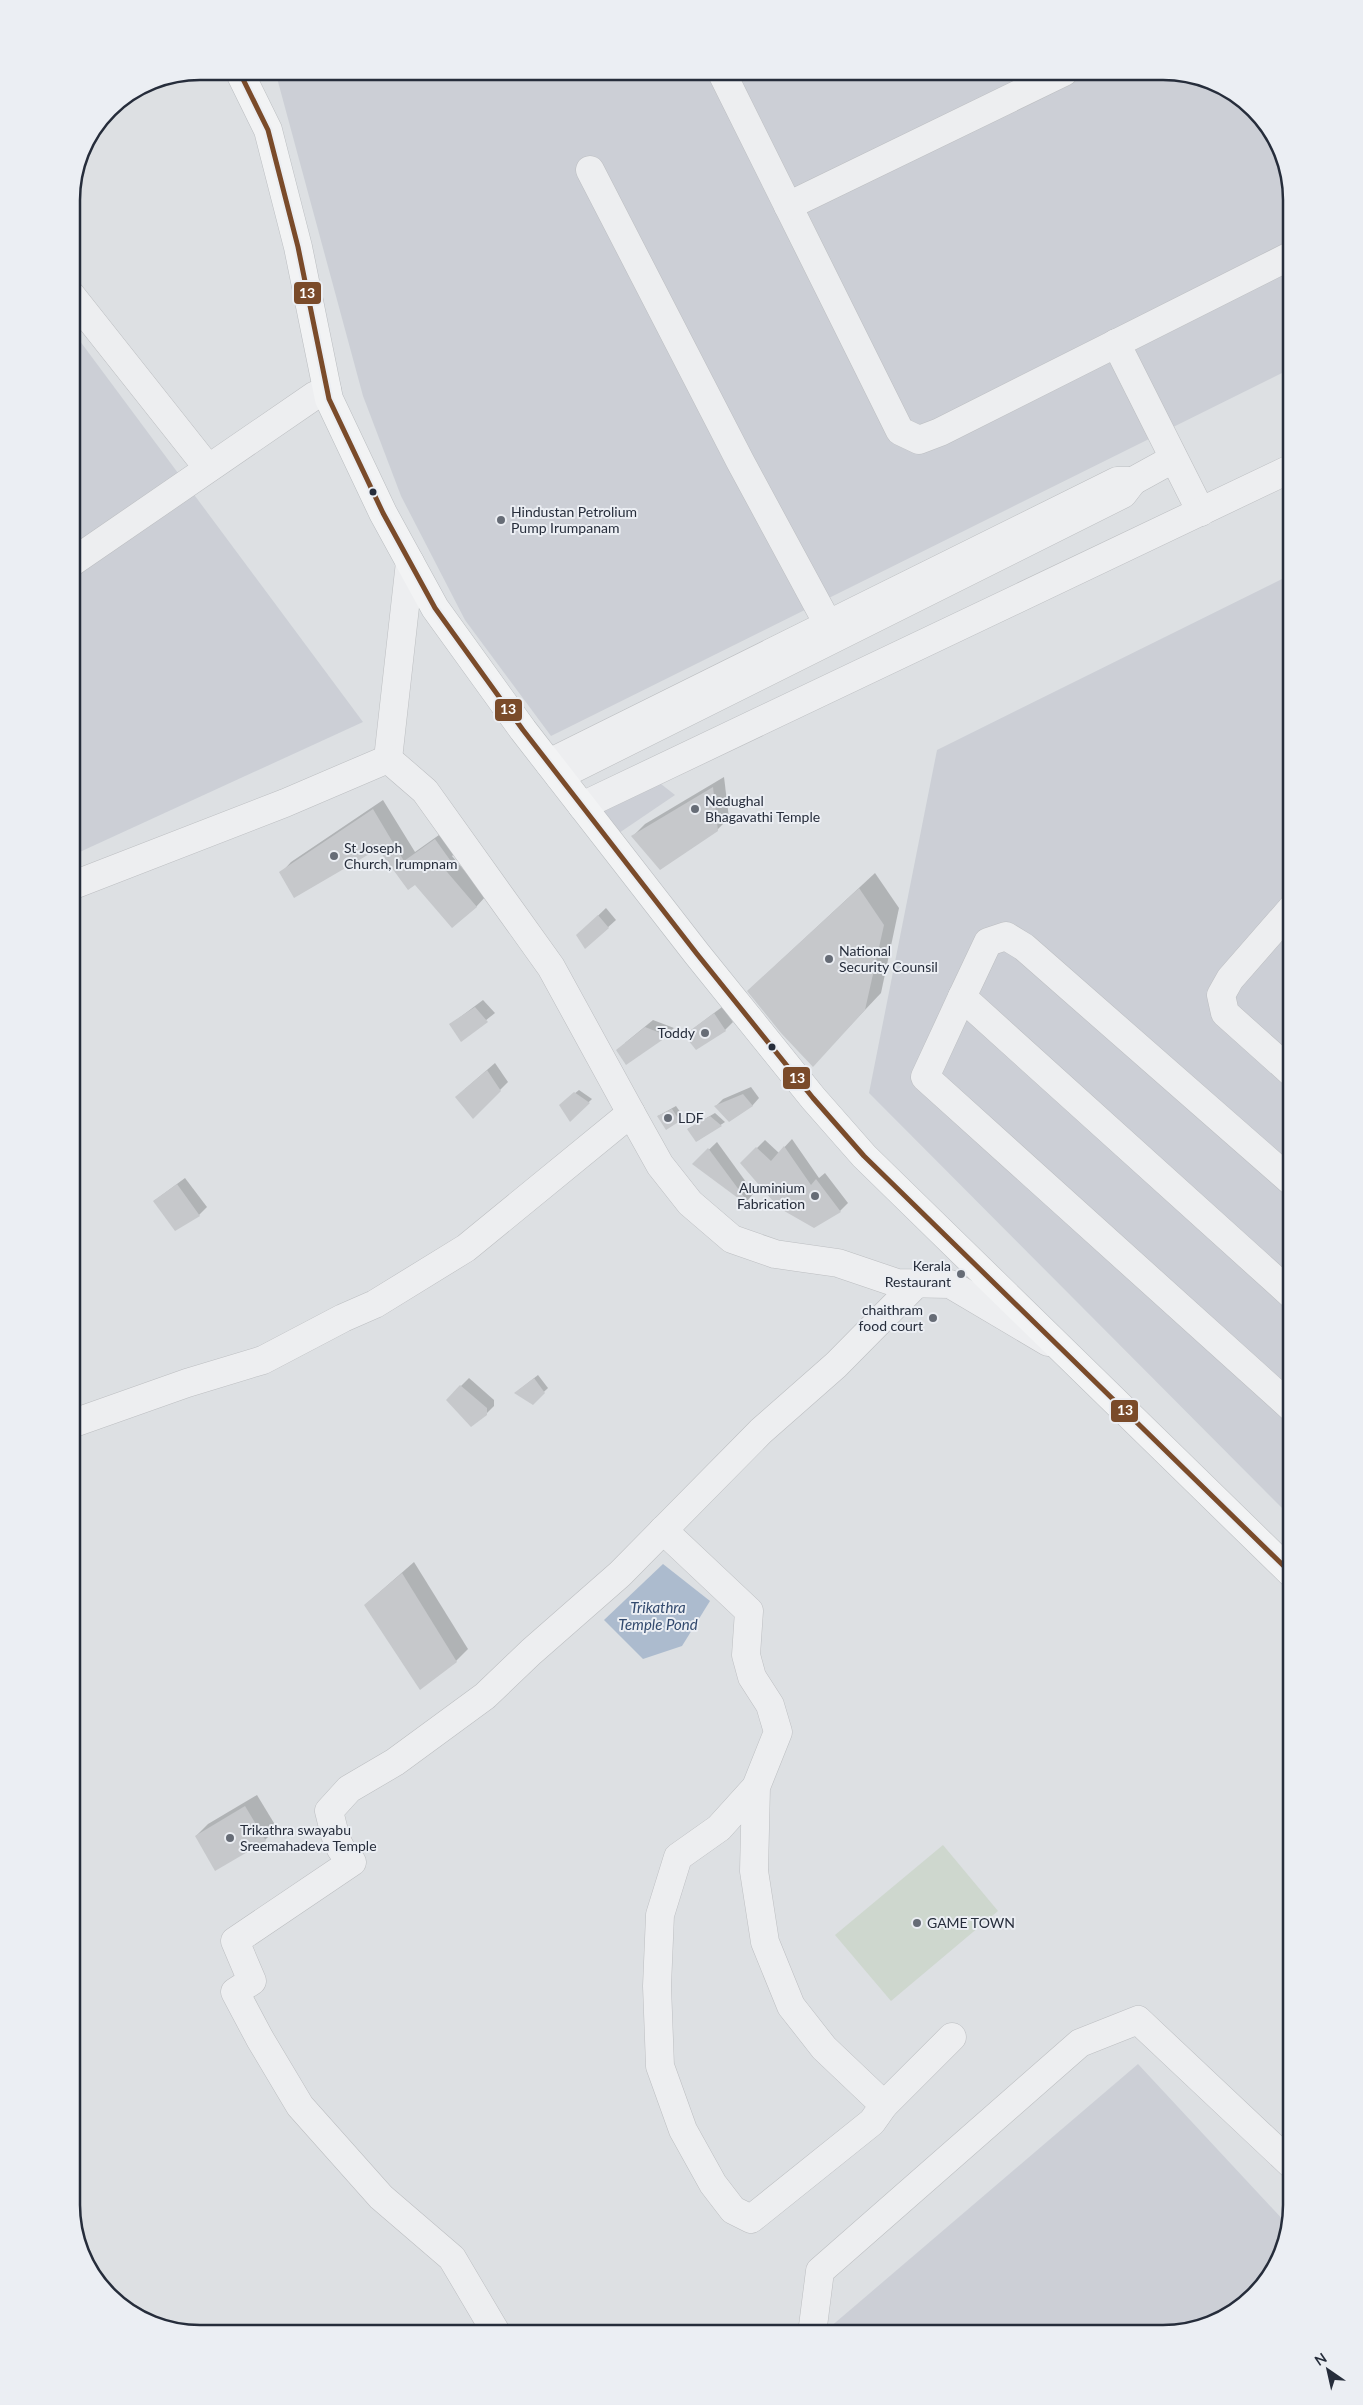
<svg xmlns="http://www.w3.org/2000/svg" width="1363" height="2405" font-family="Lato,sans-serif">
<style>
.built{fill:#cccfd6}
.green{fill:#ced7ce}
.water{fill:#acbbce}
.shadow{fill:#0003}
.building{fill:#c6c8cb}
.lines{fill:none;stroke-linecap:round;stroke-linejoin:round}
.minor-casing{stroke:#bcbec1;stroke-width:29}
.major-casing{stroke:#babdc0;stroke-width:29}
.minor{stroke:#edeef0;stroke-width:28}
.major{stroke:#f2f3f4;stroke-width:28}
.bus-1-casing{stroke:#ebeef3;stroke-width:9}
.bus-1{stroke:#7a4b2a;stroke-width:5}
.bus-dot{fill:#262d3b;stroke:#ebeef3;stroke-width:2}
.poi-dot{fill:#666c76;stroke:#ebeef3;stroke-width:2}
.labels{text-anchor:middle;stroke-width:4;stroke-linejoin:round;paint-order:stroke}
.poi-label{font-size:14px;fill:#262d3b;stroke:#ebeef3;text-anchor:start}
.water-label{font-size:15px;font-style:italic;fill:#32496d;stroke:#ebeef3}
.rim{fill:none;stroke:#262d3b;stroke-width:2.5}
.line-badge{stroke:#ebeef3;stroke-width:2}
.badge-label{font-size:14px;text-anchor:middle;font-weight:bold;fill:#fff}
</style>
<rect width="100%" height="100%" fill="#dde0e3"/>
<g class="built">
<path d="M289 71 1171 72 1241 98 1282 151 1292 200V368L551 736 465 620 401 496 363 396 277 78Z"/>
<path d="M71 329 363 722 71 856Z"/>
<path d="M1292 574V1518L869 1093 937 750Z"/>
<path d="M661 784 675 795 619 833 598 806Z"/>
<path d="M1138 2064 1286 2223 1270 2277 1212 2324 1163 2334H822Z"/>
</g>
<path class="green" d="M943 1845 998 1911 891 2001 835 1935Z"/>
<path class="water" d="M663 1564 710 1601 682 1646 643 1659 604 1620Z"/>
<g class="shadow">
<path d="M724 777 729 818 717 830 633 836 645 824Z"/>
<path d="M383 800 415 852 446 830 460 849 452 856 486 896 476 907 416 883 378 847 281 873 291 862Z"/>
<path d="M875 873 899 908 881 993 828 1049 748 991Z"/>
<path d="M606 908 616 920 586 947 578 935Z"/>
<path d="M483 1000 495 1013 461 1040 451 1024Z"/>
<path d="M722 1007 733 1022 725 1030 685 1035Z"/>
<path d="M653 1020 674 1028 626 1064 625 1043Z"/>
<path d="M495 1063 508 1082 473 1117 465 1089Z"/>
<path d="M751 1087 759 1098 752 1106H716L723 1099Z"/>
<path d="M579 1090 592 1099 570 1120 564 1102Z"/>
<path d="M676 1106 683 1116 679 1120 658 1116Z"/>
<path d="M715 1113 725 1122 697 1141 688 1129Z"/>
<path d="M792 1139 819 1178 825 1173 848 1203 840 1211 814 1227 742 1163 765 1140 779 1153Z"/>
<path d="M717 1142 754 1193 746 1202 694 1164Z"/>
<path d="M185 1178 207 1207 199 1215 175 1229 154 1201Z"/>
<path d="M538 1375 548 1388 532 1403 519 1390Z"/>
<path d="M469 1378 494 1400V1406L486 1414 447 1400Z"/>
<path d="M414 1562 468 1649 456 1661 365 1605Z"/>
<path d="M257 1795 277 1828 265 1840 196 1836 208 1824Z"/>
</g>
<g class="building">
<path d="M713 787 718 831 660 870 631 836Z"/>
<path d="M373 809 404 861 435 839 450 860 442 866 477 907 452 928 415 885 408 890 378 849 294 898 279 872Z"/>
<path d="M859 888 884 925 865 1010 813 1067 781 1033 747 991Z"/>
<path d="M598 915 609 928 585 949 576 935Z"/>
<path d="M475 1007 488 1022 461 1042 449 1024Z"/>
<path d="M714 1013 726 1031 696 1050 684 1035Z"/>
<path d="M645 1027 668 1036 626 1065 616 1050Z"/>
<path d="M487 1070 501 1091 473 1119 455 1097Z"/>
<path d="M574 1092 590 1103 570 1122 559 1105Z"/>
<path d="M743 1094 753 1106 729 1122 714 1106Z"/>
<path d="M672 1109 680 1121 666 1130 657 1116Z"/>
<path d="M710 1116 722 1126 696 1142 687 1129Z"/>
<path d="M784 1146 811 1185 816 1179 841 1212 814 1228 779 1208 740 1163 756 1147 771 1161Z"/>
<path d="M708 1148 748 1202 746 1204 692 1164Z"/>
<path d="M177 1184 200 1216 175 1231 153 1201Z"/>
<path d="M534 1378 545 1393 533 1405 514 1393Z"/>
<path d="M460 1385 487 1408V1415L471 1427 446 1400Z"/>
<path d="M402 1573 457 1662 420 1690 364 1605Z"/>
<path d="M245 1806 266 1841 215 1871 195 1836Z"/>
</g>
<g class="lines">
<g class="minor-casing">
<g id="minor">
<path d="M721 71 900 431 919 440 940 432 1292 255"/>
<path d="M590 170 740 461 828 624"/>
<path d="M788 206 1064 72"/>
<path d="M71 295 208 468"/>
<path d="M1116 343 1201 512"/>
<path d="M1133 481 1173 459"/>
<path d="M71 563 314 396 327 390"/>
<path d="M388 759 410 562"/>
<path d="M549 763 1117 481H1133L1123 494 559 776"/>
<path d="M582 806 1292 468"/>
<path d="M71 886 285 803 388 759 425 791 551 967 631 1113"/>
<path d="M962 997 988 942 1006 936 1024 947 1292 1182"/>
<path d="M1292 1073 1225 1013 1221 995 1230 979 1292 908"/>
<path d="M1292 1408 925 1077 962 997 1292 1295"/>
<path d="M71 1424 187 1383 263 1360 343 1318 375 1304 466 1248 631 1113 660 1165 690 1203 732 1239 775 1254 838 1263 897 1283 950 1284 1048 1342"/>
<path d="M663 1530 749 1611 746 1655 752 1677 770 1705 778 1732 756 1787 719 1828 678 1857 660 1915 657 1986 660 2066 683 2130 713 2184 733 2210 751 2219 872 2122 884 2105 824 2048 791 2006 765 1942 754 1871 756 1787"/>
<path d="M884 2105 952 2037"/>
<path d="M497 2334 452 2258 381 2197 300 2106 260 2039 235 1992 252 1981 235 1941 352 1862C336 1849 334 1830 329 1811L349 1789 395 1762 485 1696 531 1652 620 1574 761 1431 836 1365 917 1283"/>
<path d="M812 2334 820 2271 1080 2043 1138 2020 1292 2165"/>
</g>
</g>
<g class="major-casing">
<path id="major" d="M239 71 268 130 298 247 329 399 383 513 435 608 523 730 697 954 813 1098 864 1156 1292 1574"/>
</g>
<use href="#minor" class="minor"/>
<use href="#major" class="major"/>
<g class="bus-1-casing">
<path id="bus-1" d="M239 71 268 130 298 247 329 399 383 513 435 608 523 730 697 954 813 1098 864 1156 1292 1574"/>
</g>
<use href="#bus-1" class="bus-1"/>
</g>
<g class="bus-dot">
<circle cx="373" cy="492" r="4.5"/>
<circle cx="772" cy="1047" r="4.5"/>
</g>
<g class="poi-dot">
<circle cx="501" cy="520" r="5"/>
<circle cx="695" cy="809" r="5"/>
<circle cx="334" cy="856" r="5"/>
<circle cx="829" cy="959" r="5"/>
<circle cx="705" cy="1033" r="5"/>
<circle cx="668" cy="1118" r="5"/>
<circle cx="815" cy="1196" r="5"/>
<circle cx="961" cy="1274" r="5"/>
<circle cx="933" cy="1318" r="5"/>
<circle cx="230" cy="1838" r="5"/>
<circle cx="917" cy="1923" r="5"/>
</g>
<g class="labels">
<g class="poi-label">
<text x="511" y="517">Hindustan Petrolium<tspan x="511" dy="16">Pump Irumpanam</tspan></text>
<text x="705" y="806">Nedughal<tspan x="705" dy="16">Bhagavathi Temple</tspan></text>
<text x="344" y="853">St Joseph<tspan x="344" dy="16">Church, Irumpnam</tspan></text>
<text x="839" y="956">National<tspan x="839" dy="16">Security Counsil</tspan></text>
<text x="695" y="1038" text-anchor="end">Toddy</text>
<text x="678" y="1123">LDF</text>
<text x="805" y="1193" text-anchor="end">Aluminium<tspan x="805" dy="16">Fabrication</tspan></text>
<text x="951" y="1271" text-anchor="end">Kerala<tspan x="951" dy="16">Restaurant</tspan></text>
<text x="923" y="1315" text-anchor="end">chaithram<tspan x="923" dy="16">food court</tspan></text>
<text x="240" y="1835">Trikathra swayabu<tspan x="240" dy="16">Sreemahadeva Temple</tspan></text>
<text x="927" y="1928">GAME TOWN</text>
</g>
<g class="water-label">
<text x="658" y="1613">Trikathra<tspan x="658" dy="17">Temple Pond</tspan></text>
</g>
</g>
<path d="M0 0H1363V2405H0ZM200 80H1163A120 120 0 0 1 1283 200V2205A120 120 0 0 1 1163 2325H200A120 120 0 0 1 80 2205V200A120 120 0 0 1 200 80Z" fill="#ebeef3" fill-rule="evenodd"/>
<path class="rim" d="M200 80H1163A120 120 0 0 1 1283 200V2205A120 120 0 0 1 1163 2325H200A120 120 0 0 1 80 2205V200A120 120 0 0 1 200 80Z"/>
<g class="line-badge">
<rect x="293" y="281" width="29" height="24" rx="5" fill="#7a4b2a"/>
<rect x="494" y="698" width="29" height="24" rx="5" fill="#7a4b2a"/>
<rect x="782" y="1066" width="29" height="24" rx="5" fill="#7a4b2a"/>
<rect x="1110" y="1399" width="29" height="24" rx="5" fill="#7a4b2a"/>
</g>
<g class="badge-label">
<text x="307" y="298">13</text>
<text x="508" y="714">13</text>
<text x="797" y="1083">13</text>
<text x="1125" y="1415">13</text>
</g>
<g transform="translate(1328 2370) rotate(326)" stroke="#ebeef3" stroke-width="4" paint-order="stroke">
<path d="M0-4L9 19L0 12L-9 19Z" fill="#262d3b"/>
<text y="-8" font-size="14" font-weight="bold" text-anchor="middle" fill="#262d3b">N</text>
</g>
</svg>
